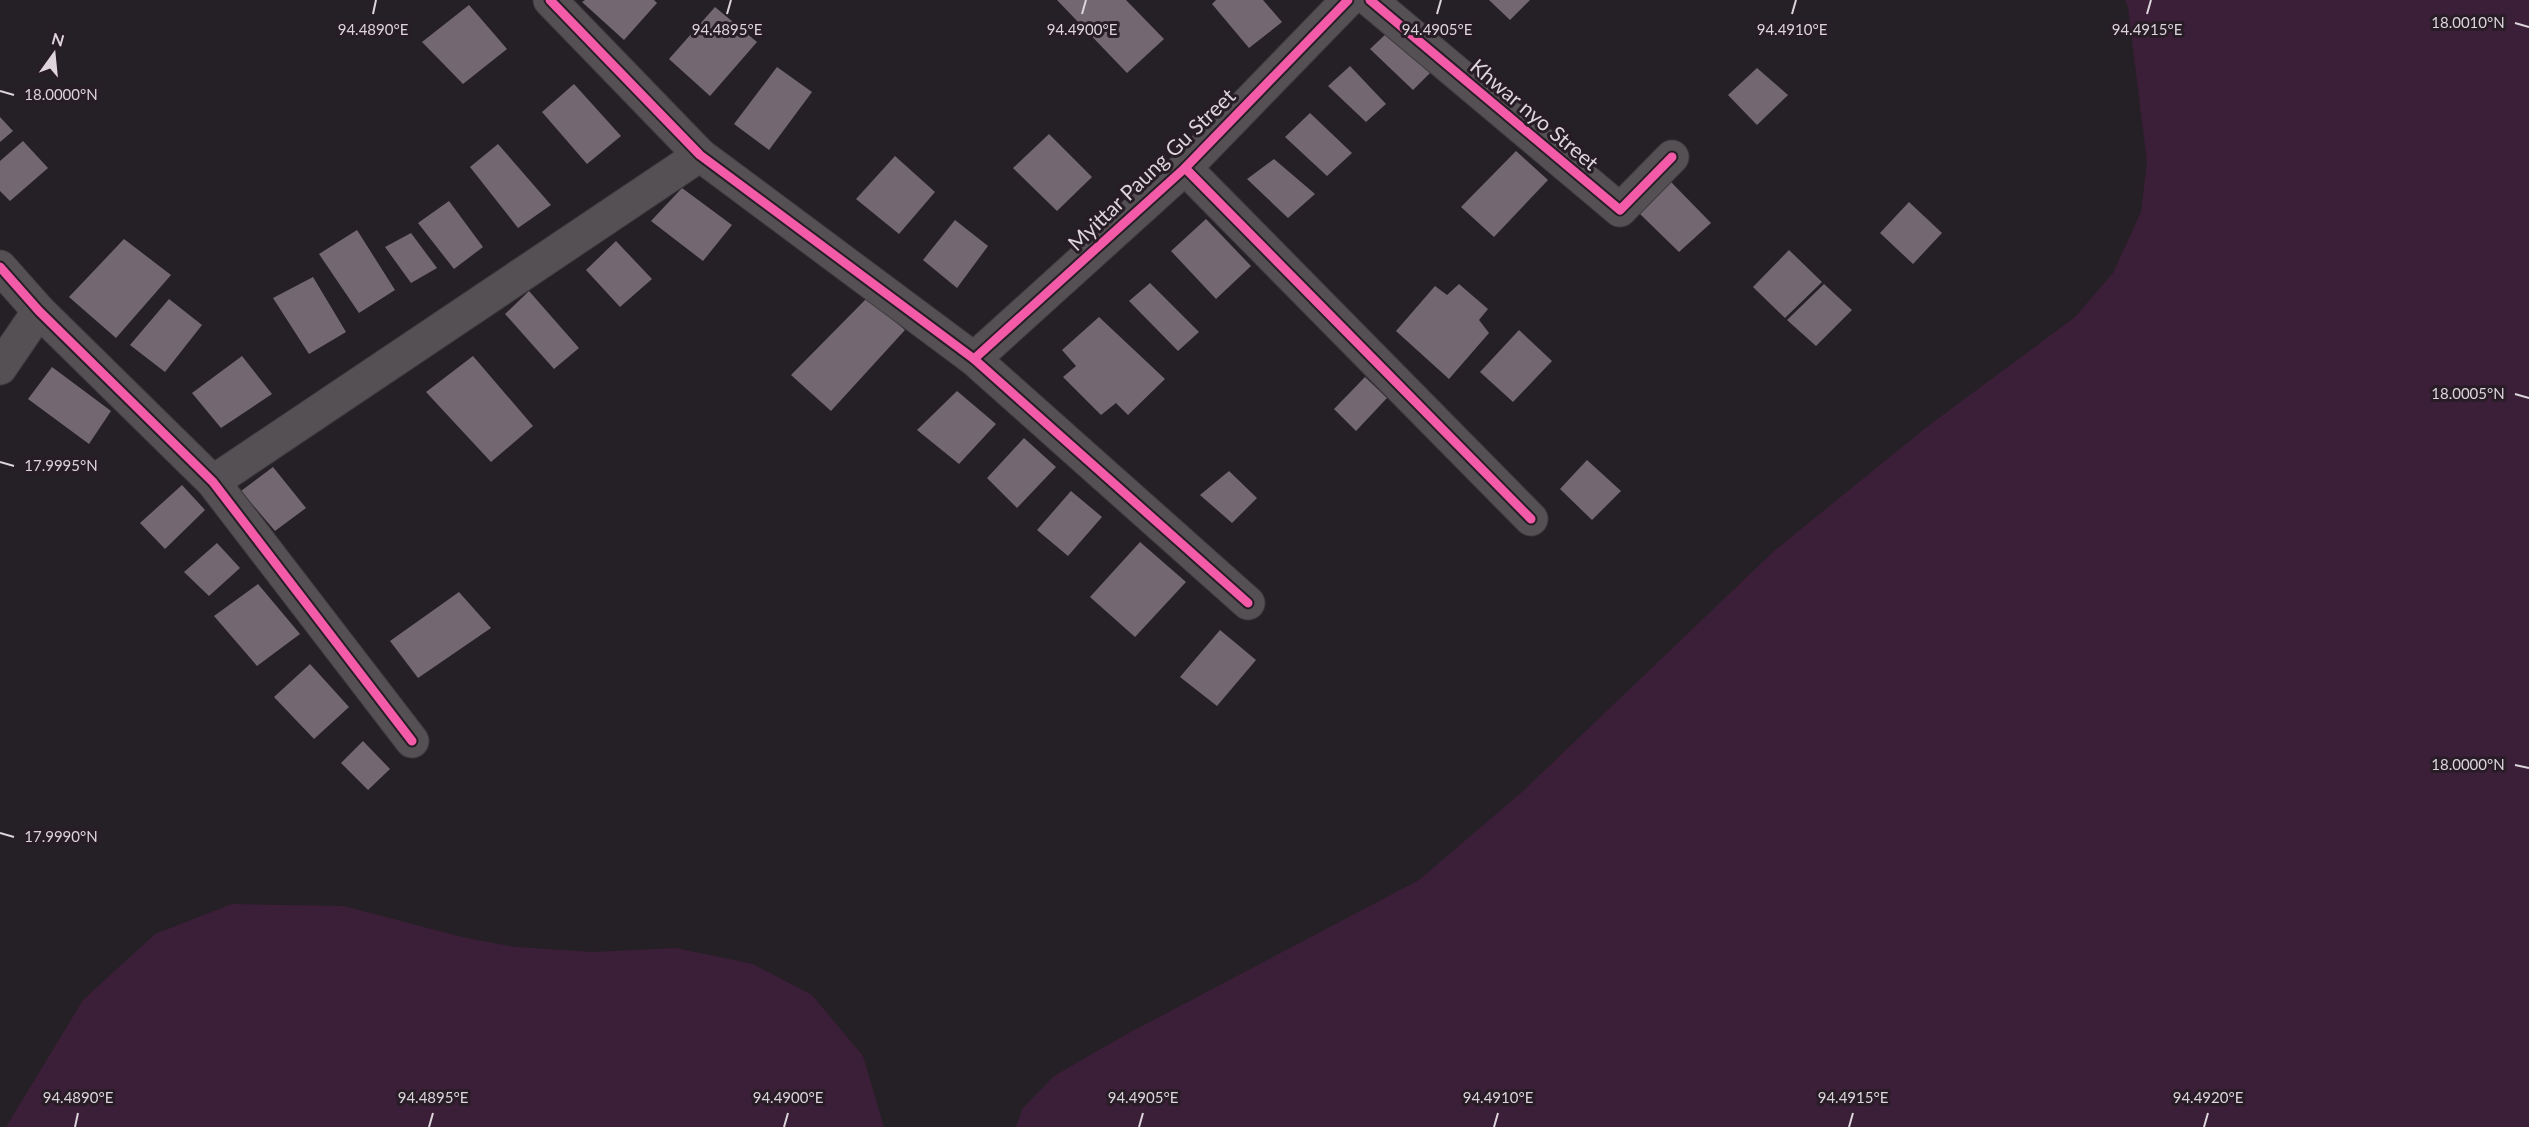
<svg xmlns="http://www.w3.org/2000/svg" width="2529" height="1127" font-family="Lato,sans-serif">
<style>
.green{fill:#3b1e37}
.building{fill:#736871}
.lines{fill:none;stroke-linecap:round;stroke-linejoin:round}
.street-casing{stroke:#3f3b3f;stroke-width:35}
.street{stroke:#545053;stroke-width:33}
.cycleway-casing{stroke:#281d26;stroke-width:13}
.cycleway{stroke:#f35aa7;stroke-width:9}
.ticks{fill:none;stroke:#dcd5db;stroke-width:2}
.labels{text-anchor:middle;stroke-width:6;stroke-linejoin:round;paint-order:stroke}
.street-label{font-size:21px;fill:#dcd5db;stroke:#281d26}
.ticks-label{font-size:15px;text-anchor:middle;fill:#dcd5db;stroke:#281d26;stroke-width:6;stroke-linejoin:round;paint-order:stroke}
</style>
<rect width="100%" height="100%" fill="#252025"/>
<g class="green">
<path d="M2125 0H2529V1127H1016L1022 1109 1054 1076 1125 1035 1419 880 1523 791 1774 551 1928 426 2075 317 2113 273 2141 212 2147 162 2128 8Z"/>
<path d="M232 904 344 906 462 937 516 947 593 952 676 948 753 964 812 995 863 1056 884 1127H6L83 1000 155 934Z"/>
</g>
<g class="building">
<path d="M585 0H654L657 3 624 40 582 2Z"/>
<path d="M1057 0H1126L1164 39 1127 73Z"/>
<path d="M1216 0H1263L1282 22 1249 48 1212 4Z"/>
<path d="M1489 0H1530L1510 20Z"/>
<path d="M469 5 507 49 463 84 422 42Z"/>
<path d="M715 7 757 42 710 96 669 59Z"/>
<path d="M1389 31 1432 71 1413 90 1370 49Z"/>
<path d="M1350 66 1386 104 1366 122 1328 86Z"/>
<path d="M777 67 812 92 769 150 734 124Z"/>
<path d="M1757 68 1788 95 1757 125 1728 95Z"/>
<path d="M574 84 621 136 587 164 542 112Z"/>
<path d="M1310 113 1352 153 1327 176 1285 137Z"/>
<path d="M0 117 13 131 0 142Z"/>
<path d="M1049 134 1092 177 1057 211 1013 168Z"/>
<path d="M23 141 48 168 10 201 0 191V161Z"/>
<path d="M498 144 551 205 518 228 470 167Z"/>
<path d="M1516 151 1548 180 1494 237 1461 207Z"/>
<path d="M895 156 935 192 899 234 856 199Z"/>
<path d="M1274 159 1315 194 1288 218 1247 179Z"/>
<path d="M1671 182 1711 223 1679 252 1639 213Z"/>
<path d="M682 188 732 225 703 261 651 221Z"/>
<path d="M449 201 483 247 454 269 418 223Z"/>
<path d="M1909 202 1942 233 1913 264 1880 233Z"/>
<path d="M1206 219 1251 266 1216 299 1171 251Z"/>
<path d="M955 220 988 246 957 288 923 260Z"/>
<path d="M357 230 395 290 359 313 319 254Z"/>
<path d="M411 233 437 268 411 283 385 247Z"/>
<path d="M124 239 171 275 116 338 69 297Z"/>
<path d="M616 241 652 279 620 307 586 270Z"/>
<path d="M1789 250 1822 282 1785 318 1753 287Z"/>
<path d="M313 277 346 332 309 354 273 298Z"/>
<path d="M1150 283 1199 332 1178 351 1129 301Z"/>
<path d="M1459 284 1488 309 1479 320 1489 333 1449 379 1396 331 1435 286 1447 295Z"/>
<path d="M1824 284 1852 310 1816 346 1787 320Z"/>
<path d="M529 291 579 348 554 369 505 314Z"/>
<path d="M867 298 905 330 831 411 791 375Z"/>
<path d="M169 299 202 325 165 372 130 345Z"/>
<path d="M1099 317 1165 379 1128 415 1116 403 1101 415 1063 377 1076 366 1062 350Z"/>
<path d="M1519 330 1552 361 1513 402 1480 372Z"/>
<path d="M242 356 272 394 221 428 192 393Z"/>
<path d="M473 356 533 426 491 462 426 392Z"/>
<path d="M52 367 111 411 89 444 28 399Z"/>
<path d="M1365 377 1387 398 1356 431 1334 409Z"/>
<path d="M957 391 996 424 959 464 917 430Z"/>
<path d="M1024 438 1056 467 1017 508 987 478Z"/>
<path d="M1587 460 1621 491 1592 520 1560 489Z"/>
<path d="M273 467 306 508 275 531 241 491Z"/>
<path d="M1229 471 1257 498 1232 523 1200 495Z"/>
<path d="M182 485 205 510 165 549 140 523Z"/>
<path d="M1071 491 1102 517 1068 556 1037 530Z"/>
<path d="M1140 542 1186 582 1135 637 1090 597Z"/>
<path d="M217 543 240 568 209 596 184 572Z"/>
<path d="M258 584 300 634 257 666 214 616Z"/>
<path d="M459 592 491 628 418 678 390 641Z"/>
<path d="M1220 630 1256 660 1217 706 1180 677Z"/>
<path d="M310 664 349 707 314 739 274 697Z"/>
<path d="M363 741 390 769 368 790 341 763Z"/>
</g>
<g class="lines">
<g class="street-casing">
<g id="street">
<path d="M550 0 700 155 974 359 1248 603"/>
<path d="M1370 0 1620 210 1672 157"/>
<path d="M1185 168 1531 519"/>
<path d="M0 267 39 311 213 482 412 741"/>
<path d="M974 359 1185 168 1348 0"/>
<path d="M0 368 39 311"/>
<path d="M213 482 700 155"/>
</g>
</g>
<use href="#street" class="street"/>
<g class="cycleway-casing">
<g id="cycleway">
<path d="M550 0 700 155 974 359 1248 603"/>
<path d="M1370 0 1620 210 1672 157"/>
<path d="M1185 168 1531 519"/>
<path d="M0 267 39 311 213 482 412 741"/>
<path d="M974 359 1185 168 1348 0"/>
</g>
</g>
<use href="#cycleway" class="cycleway"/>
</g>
<path class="ticks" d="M373 14 376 0M727 14 731 0M1082 14 1086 0M1437 14 1441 0M1792 14 1796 0M2147 14 2151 0M2515 23 2529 27M0 91 14 95M2515 394 2529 398M0 462 14 466M2515 765 2529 768M0 833 14 837M75 1127 78 1113M429 1127 433 1113M784 1127 788 1113M1139 1127 1143 1113M1494 1127 1498 1113M1849 1127 1853 1113M2204 1127 2208 1113"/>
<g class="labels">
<g class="street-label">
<text transform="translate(1534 115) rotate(40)" y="7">Khwar nyo Street</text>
<text transform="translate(1152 170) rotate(-44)" y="7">Myittar Paung Gu Street</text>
</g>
</g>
<g class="ticks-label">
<text x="2468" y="28">18.0010°N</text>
<text x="373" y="35">94.4890°E</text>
<text x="727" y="35">94.4895°E</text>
<text x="1082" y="35">94.4900°E</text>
<text x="1437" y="35">94.4905°E</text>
<text x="1792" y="35">94.4910°E</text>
<text x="2147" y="35">94.4915°E</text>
<text x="61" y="100">18.0000°N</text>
<text x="2468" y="399">18.0005°N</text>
<text x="61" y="471">17.9995°N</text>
<text x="2468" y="770">18.0000°N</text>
<text x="61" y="842">17.9990°N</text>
<text x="78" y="1103">94.4890°E</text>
<text x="433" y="1103">94.4895°E</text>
<text x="788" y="1103">94.4900°E</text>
<text x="1143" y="1103">94.4905°E</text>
<text x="1498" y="1103">94.4910°E</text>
<text x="1853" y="1103">94.4915°E</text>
<text x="2208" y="1103">94.4920°E</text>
</g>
<g transform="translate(54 54) rotate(15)" stroke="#281d26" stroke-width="4.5" paint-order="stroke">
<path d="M0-4.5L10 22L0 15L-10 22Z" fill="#dcd5db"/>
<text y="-9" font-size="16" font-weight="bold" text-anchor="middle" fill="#dcd5db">N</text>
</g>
</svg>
